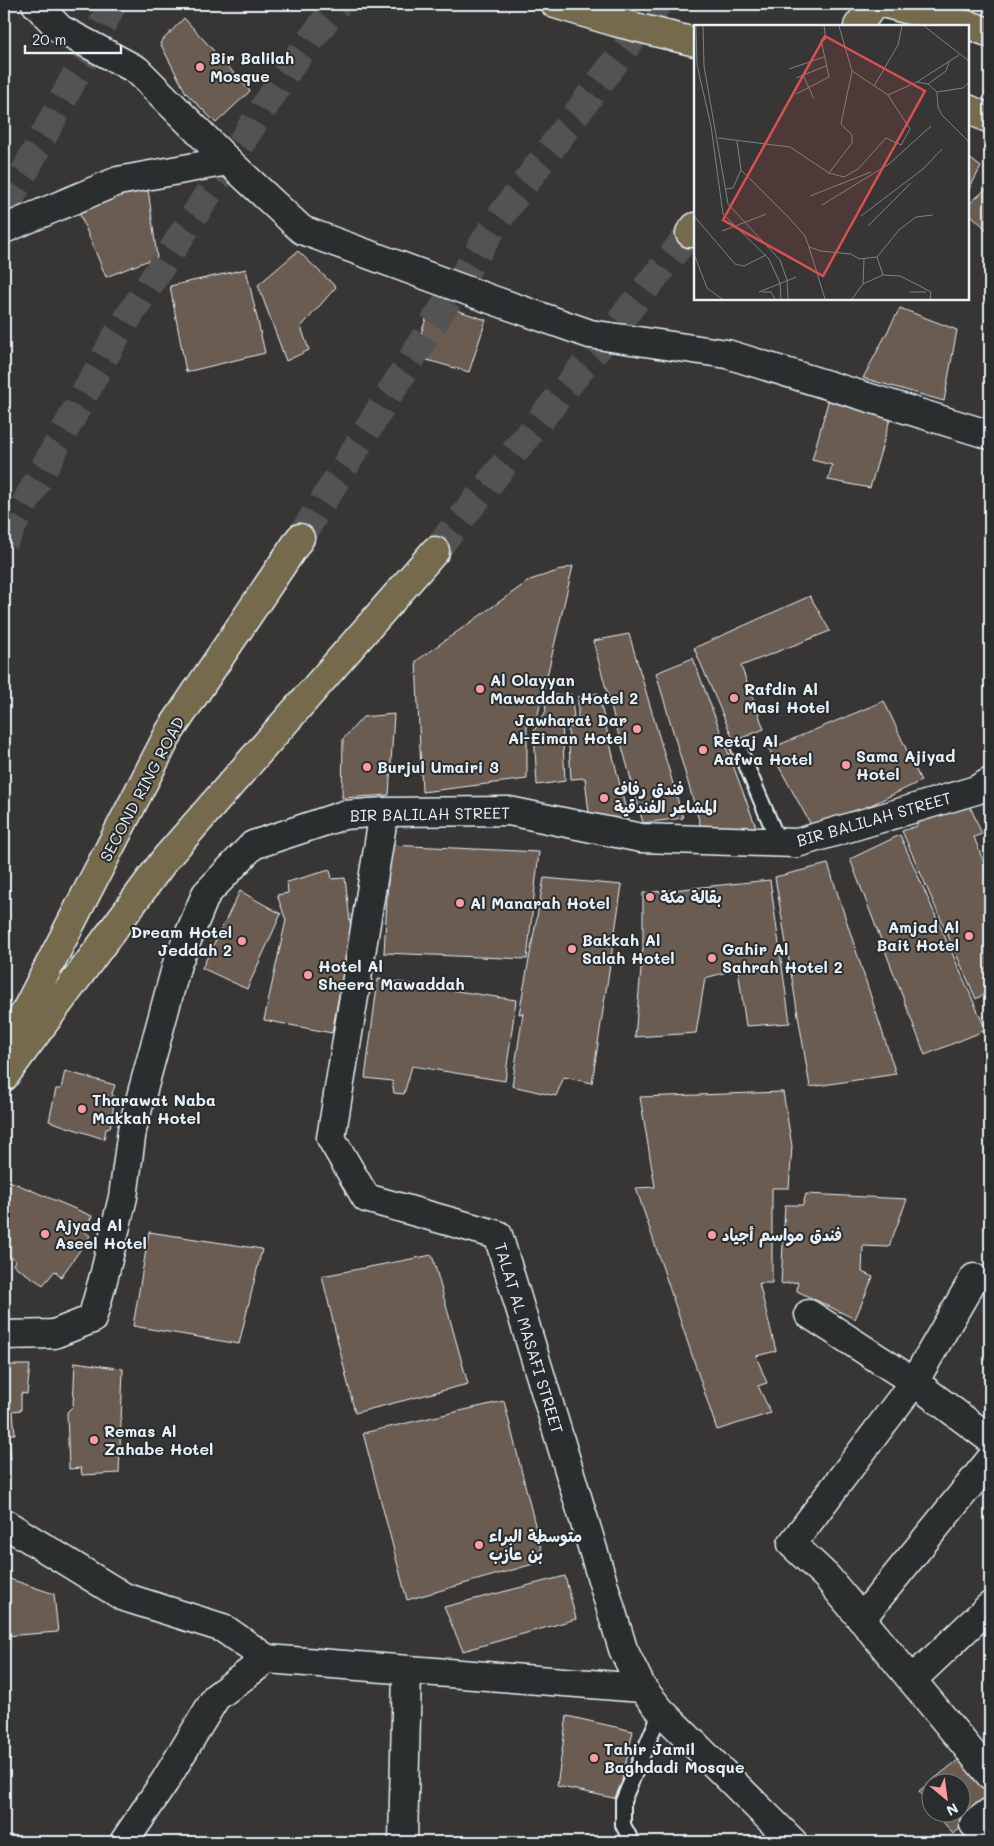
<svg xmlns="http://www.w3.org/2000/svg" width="994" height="1846" font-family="Mali,'Playpen Sans Arabic',sans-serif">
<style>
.building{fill:#6a5c51;stroke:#e8f1f8}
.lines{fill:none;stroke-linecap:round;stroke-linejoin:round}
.motorway-tunnel{stroke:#525252;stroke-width:28;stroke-dasharray:28 14;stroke-linecap:butt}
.service-casing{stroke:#e8f1f8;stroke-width:18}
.minor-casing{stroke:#e8f1f8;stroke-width:31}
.primary-casing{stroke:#e8f1f8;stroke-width:31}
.motorway-casing{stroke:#e8f1f8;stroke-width:31}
.service{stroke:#2a2d2e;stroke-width:14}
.minor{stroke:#2a2d2e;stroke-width:28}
.primary{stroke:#746b4b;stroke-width:28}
.motorway{stroke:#746b4b;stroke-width:28}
.poi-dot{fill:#ff9aa2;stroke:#2a2d2e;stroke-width:2}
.labels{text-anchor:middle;stroke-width:4;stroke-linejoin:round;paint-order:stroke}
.poi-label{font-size:16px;font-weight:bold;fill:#e8f1f8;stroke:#2a2d2e;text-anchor:start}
.street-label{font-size:16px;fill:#e8f1f8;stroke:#2a2d2e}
.inset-road{fill:none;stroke:#7e8183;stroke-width:1}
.view{fill:#da5052;fill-opacity:0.15;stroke:#da5052;stroke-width:2.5}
.inset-edge{fill:none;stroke:#e8f1f8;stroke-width:2.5}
</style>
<rect width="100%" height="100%" fill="#373635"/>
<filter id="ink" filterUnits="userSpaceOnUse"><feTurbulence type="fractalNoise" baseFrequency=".02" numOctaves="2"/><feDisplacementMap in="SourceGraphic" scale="10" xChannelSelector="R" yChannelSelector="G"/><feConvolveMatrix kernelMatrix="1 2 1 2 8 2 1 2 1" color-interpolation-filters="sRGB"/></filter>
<g filter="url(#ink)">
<g class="building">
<path d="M184 18 250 91 216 123 186 93 160 43Z"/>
<path d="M968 157 981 167 968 191Z"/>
<path d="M990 188V233L968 212V205L986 189Z"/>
<path d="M148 189 157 257 106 277 78 210 121 191Z"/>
<path d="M298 251 336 287 301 327 309 350 286 361 258 285Z"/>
<path d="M246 269 265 353 186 372 170 286Z"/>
<path d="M432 302 486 320 469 372 413 356Z"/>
<path d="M900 308 957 330 944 401 863 378Z"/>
<path d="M829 398 891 416 870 488 828 480 832 465 812 460Z"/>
<path d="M573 566 537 718 527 720V779L422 792 416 661 530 580Z"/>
<path d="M810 596 830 631 741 666 764 729 734 741 694 648Z"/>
<path d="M629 634 683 818 643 823 593 641Z"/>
<path d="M693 658 756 827 703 834 656 673Z"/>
<path d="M598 693 629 823 590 822 585 778 571 779 568 728 578 725V697Z"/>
<path d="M571 694 574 717 562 724 565 781 537 785 534 731 546 711 544 696Z"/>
<path d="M884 701 921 781 815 832 769 749Z"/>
<path d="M394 714 389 795 342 798 343 739 363 717Z"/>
<path d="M970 806 982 834 974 837 990 879V1001L984 994 976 999 902 831 917 826 918 819 947 807 951 812Z"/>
<path d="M900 835 986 1030 925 1055 850 859Z"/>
<path d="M390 845 539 852 527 959 384 953Z"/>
<path d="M828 864 896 1074 810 1087 775 877Z"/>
<path d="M330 870 332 879 345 878 351 930 332 1033 264 1020 286 920 277 895 288 893 287 882Z"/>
<path d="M544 878 622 885 592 1083 564 1077 556 1096 512 1086 523 1013 519 1014Z"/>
<path d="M770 880 790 1023 746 1026 738 969 705 978 696 1033 635 1037 643 947V893Z"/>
<path d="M240 891 281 914 247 989 202 968Z"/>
<path d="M378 979 516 1000 505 1081 412 1066 404 1094 394 1093 392 1081 365 1078Z"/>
<path d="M65 1071 115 1085 112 1094 115 1098 110 1128 106 1129 104 1139 49 1121 56 1089H61Z"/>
<path d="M783 1092 792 1146 789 1188H772V1283H759L776 1351 756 1356 767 1383 758 1386 771 1413 717 1430 636 1188 655 1187 640 1097Z"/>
<path d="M7 1180 92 1216 84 1231 90 1236 61 1277 55 1271 43 1285 13 1265 15 1260 4 1251V1188Z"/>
<path d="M806 1194 907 1199 889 1247 863 1246 862 1272 873 1277 855 1319 797 1291 798 1282 781 1284 785 1205H803Z"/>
<path d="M149 1232 262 1249 239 1344 133 1326Z"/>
<path d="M432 1255 468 1384 355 1413 322 1276Z"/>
<path d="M75 1362 123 1369 119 1473 82 1475 81 1468 69 1469 67 1412 73 1406Z"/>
<path d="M4 1365H30L27 1394 21 1393V1410L13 1411 15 1434H9L11 1459H7L9 1481H4Z"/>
<path d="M504 1401 544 1561 407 1600 363 1433Z"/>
<path d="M565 1576 576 1619 463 1651 444 1607Z"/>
<path d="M4 1577 54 1594 58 1632 4 1636Z"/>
<path d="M567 1716 633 1731 618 1799 557 1786Z"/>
<path d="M963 1756 990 1792V1806L953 1834 937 1814H962V1784H932V1806L919 1791Z"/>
</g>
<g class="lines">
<g class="motorway-tunnel">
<path d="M4 211 113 4"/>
<path d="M300 538 499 218 658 4"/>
<path d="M4 542 115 338 290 67 338 4"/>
<path d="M435 551 690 233"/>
</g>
<g class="service-casing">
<g id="service">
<path d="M738 746 779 843"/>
<path d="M632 1842 623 1825V1801L661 1711"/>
</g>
</g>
<g class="minor-casing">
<g id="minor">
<path d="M36 4 60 29 137 70 228 161"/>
<path d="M4 229 118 181 228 161 302 230 490 299 590 334 727 354 990 435"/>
<path d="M384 812 331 1138 366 1198 498 1235 623 1649 642 1688 661 1711 793 1842"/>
<path d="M974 1278 914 1382 792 1544 827 1577 990 1775"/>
<path d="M809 1314 914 1382 990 1439"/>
<path d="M4 1335 54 1334 92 1319 104 1276 123 1197 132 1130 177 964 206 894 253 845 344 815 384 812 509 811 641 838 797 843 976 790 990 782"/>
<path d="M4 1523 124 1597 223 1628 267 1659"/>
<path d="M861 1619 990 1460"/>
<path d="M912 1680 990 1606"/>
<path d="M124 1842 165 1781 216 1697 267 1659 642 1688"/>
<path d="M403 1842 407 1671"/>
<path d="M989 1842 974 1824 990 1812"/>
</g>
</g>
<g class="primary-casing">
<g id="primary">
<path d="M555 4 615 22 695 42"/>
<path d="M886 4 975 27 990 33"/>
<path d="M858 26 874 4"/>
<path d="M968 109 990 119"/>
</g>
</g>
<g class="motorway-casing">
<g id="motorway">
<path d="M690 233 695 227"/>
<path d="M4 1053 170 731 300 538"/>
<path d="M4 1077 166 858 435 551"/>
</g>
</g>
<use href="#service" class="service"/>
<use href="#minor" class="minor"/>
<use href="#primary" class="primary"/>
<use href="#motorway" class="motorway"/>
</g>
</g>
<g class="poi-dot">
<circle cx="200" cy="67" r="5"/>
<circle cx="480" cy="689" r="5"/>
<circle cx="734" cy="698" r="5"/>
<circle cx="637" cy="729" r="5"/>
<circle cx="703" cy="750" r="5"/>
<circle cx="846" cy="765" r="5"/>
<circle cx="367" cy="767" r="5"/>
<circle cx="604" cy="798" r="5"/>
<circle cx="650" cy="897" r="5"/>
<circle cx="460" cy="903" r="5"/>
<circle cx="969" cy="936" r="5"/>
<circle cx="242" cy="941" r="5"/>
<circle cx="572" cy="949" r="5"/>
<circle cx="712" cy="958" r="5"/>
<circle cx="308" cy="975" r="5"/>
<circle cx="82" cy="1109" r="5"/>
<circle cx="45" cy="1234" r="5"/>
<circle cx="712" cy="1235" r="5"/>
<circle cx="94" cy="1440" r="5"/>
<circle cx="479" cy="1545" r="5"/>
<circle cx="594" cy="1758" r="5"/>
</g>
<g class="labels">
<g class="poi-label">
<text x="210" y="64">Bir Balilah<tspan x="210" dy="18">Mosque</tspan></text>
<text x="490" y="686">Al Olayyan<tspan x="490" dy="18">Mawaddah Hotel 2</tspan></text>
<text x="744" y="695">Rafdin Al<tspan x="744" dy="18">Masi Hotel</tspan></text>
<text x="627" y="726" text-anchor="end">Jawharat Dar<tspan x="627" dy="18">Al-Eiman Hotel</tspan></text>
<text x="713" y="747">Retaj Al<tspan x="713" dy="18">Aafwa Hotel</tspan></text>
<text x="856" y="762">Sama Ajiyad<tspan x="856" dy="18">Hotel</tspan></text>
<text x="377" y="773">Burjul Umairi 3</text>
<text x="614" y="795">فندق رفاف<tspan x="614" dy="18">المشاعر الفندقية</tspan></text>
<text x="660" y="903">بقالة مكة</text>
<text x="470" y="909">Al Manarah Hotel</text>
<text x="959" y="933" text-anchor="end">Amjad Al<tspan x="959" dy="18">Bait Hotel</tspan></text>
<text x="232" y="938" text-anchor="end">Dream Hotel<tspan x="232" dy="18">Jeddah 2</tspan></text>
<text x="582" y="946">Bakkah Al<tspan x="582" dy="18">Salah Hotel</tspan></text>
<text x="722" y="955">Gahir Al<tspan x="722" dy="18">Sahrah Hotel 2</tspan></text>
<text x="318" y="972">Hotel Al<tspan x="318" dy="18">Sheera Mawaddah</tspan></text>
<text x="92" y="1106">Tharawat Naba<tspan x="92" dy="18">Makkah Hotel</tspan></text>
<text x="55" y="1231">Ajyad Al<tspan x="55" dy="18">Aseel Hotel</tspan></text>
<text x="722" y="1241">فندق مواسم أجياد</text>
<text x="104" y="1437">Remas Al<tspan x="104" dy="18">Zahabe Hotel</tspan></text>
<text x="489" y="1542">متوسطة البراء<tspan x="489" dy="18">بن عازب</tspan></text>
<text x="604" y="1755">Tahir Jamil<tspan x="604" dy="18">Baghdadi Mosque</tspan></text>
</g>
<g class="street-label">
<text transform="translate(142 789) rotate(-62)" y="6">SECOND RING ROAD</text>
<text transform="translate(430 814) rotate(-1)" y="6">BIR BALILAH STREET</text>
<text transform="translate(874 819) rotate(-16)" y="6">BIR BALILAH STREET</text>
<text transform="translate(529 1338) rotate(73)" y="6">TALAT AL MASAFI STREET</text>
</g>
</g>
<g transform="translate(694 25)">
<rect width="275" height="275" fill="#373635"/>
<path class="inset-road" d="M2 1 3 40 17 101 29 189 75 234 86 258 87 274M9 1 10 41 34 179 86 235 93 255 94 274M230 1 275 36M95 44 130 32M158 46 194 70 223 57 234 59 243 67 244 82 248 90 275 117M109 50 120 74M102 53 132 41M223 57 265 30M234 59 252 46 255 37M180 61 204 20 208 1M243 67 269 63 275 57M102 69 135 52 127 15 132 14 130 1M24 113 96 122 135 148 150 152 164 144 192 113 207 120 216 104 194 70M47 145 96 194 111 211 115 222 127 226 157 229 165 234 183 232 205 205 222 192 239 190M135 148 158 118V110L147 99 158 46 145 1M32 164 39 163 47 145 43 116M116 171 177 147M128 180 195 139 237 101M0 191 41 239 50 241 72 230M167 191 229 144 248 124M49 198 72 189M174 201 217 158M28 206 49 198M115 222 131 274M0 229 13 263 28 274M183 232 189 250M169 259 170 234M65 267 102 252M68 267H77L81 274M216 267H232M158 274 169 259 189 250 206 251 222 259 237 267 236 274"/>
<path class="view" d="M131 11 231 66 129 251 29 195Z"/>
<rect width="275" height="275" class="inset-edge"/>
</g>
<rect width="994" height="1846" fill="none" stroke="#2a2d2e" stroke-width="20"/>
<rect x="10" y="10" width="974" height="1826" fill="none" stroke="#e8f1f8" stroke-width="2" filter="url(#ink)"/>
<g transform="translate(946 1798) rotate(151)"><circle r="24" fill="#2a2d2e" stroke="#767b7f"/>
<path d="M0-4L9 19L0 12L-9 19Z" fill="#ff9aa2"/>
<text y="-8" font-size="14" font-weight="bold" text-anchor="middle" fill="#e8f1f8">N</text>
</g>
<path d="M25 45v8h96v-8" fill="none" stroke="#e8f1f8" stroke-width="2.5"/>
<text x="32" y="45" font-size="15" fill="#e8f1f8" stroke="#2a2d2e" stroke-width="4" paint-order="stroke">20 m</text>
</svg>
